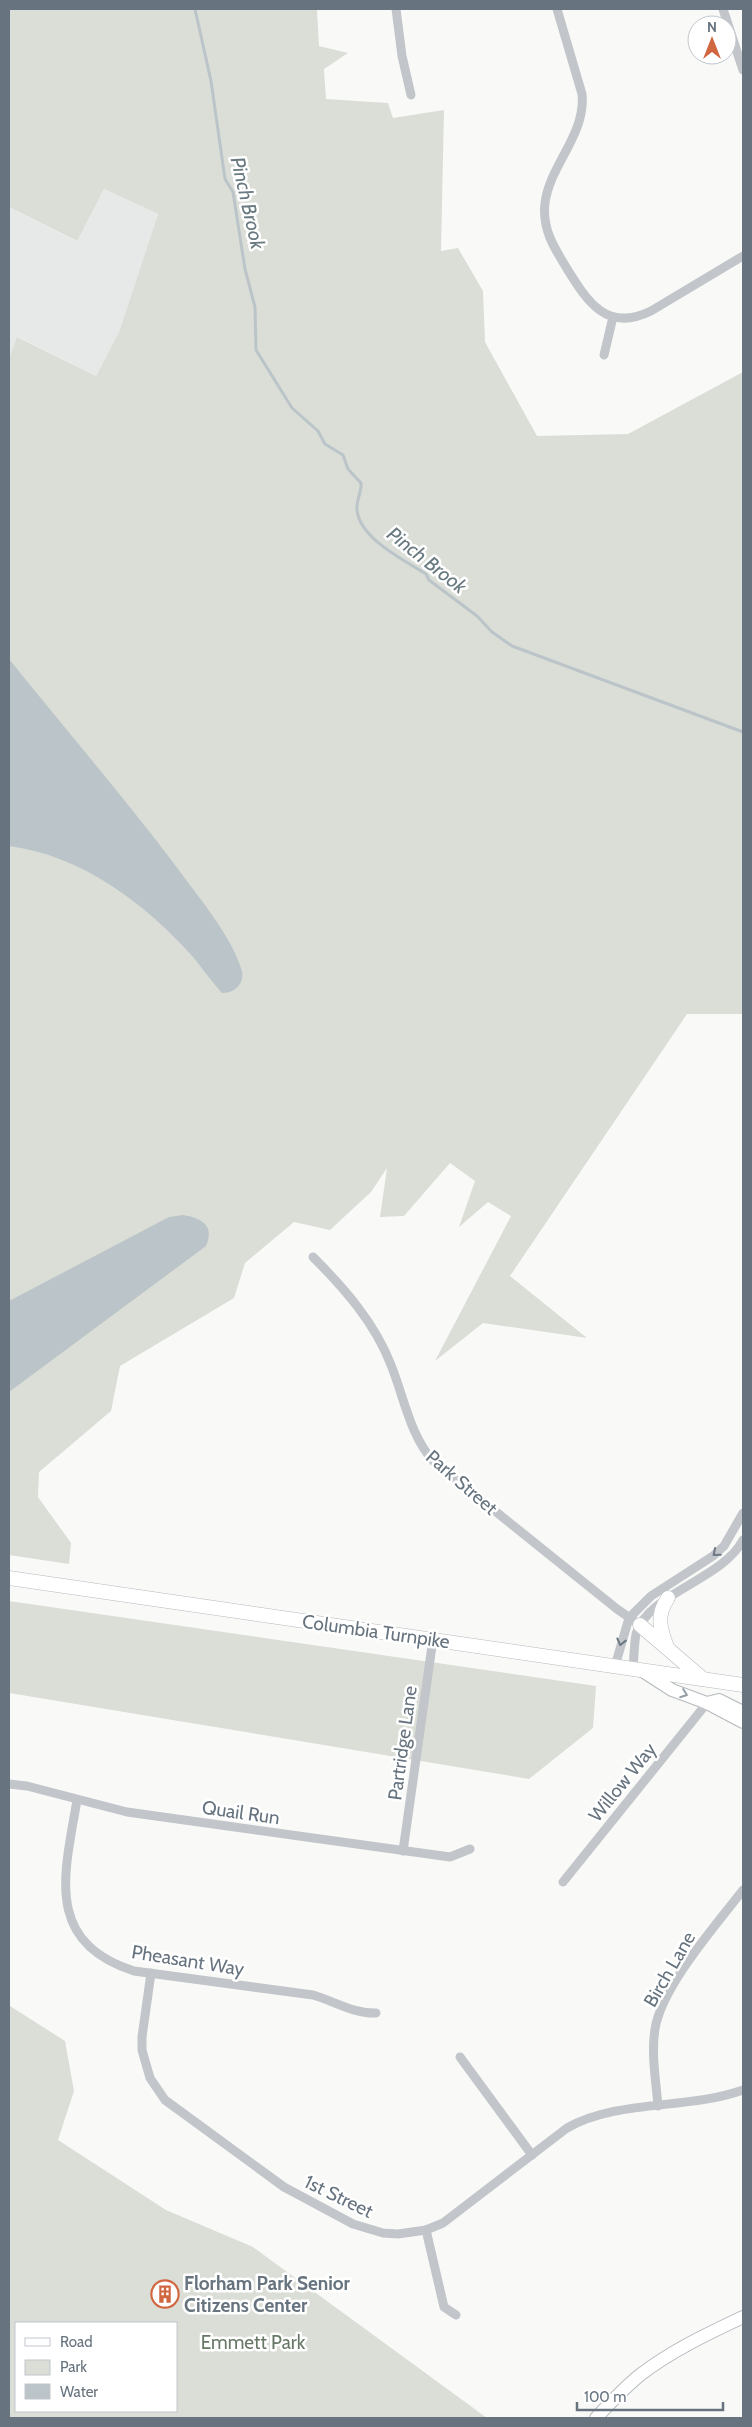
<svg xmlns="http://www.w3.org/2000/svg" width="752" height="2427" font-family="Cabin,sans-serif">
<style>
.built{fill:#e7e9e8}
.green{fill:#daded7;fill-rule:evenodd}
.water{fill:#bbc4c8}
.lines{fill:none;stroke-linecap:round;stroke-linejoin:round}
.stream{stroke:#bbc4c8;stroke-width:3}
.secondary-casing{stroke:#b4b9bd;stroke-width:14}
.primary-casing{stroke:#b6b9bd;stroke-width:15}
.street{stroke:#c2c5c9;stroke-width:9}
.secondary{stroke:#fff;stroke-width:12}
.primary{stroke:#fff;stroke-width:14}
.oneway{stroke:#6c7883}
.oneway2{stroke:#959ea5}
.labels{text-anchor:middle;stroke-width:5;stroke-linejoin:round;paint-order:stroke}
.street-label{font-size:19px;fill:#67747f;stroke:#fff}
.poi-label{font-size:19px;font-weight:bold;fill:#67747f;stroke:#fff;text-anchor:start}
.park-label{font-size:19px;fill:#687866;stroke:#fff}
.water-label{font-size:20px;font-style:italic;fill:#687980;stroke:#fff}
</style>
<rect width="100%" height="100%" fill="#f9faf8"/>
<path class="built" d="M104 189 158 214 119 332 96 376 18 337 9 359V207L76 241Z"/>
<g class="green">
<path d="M9 9H317L319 46 348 53 324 69 326 99 388 103 393 118 444 110 441 251 458 248 483 291 485 342 537 436 628 434 743 372V1014H687L510 1276 587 1338 483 1323 435 1361 511 1216 488 1202 459 1227 475 1181 450 1163 404 1216 380 1217 387 1168 371 1192 330 1230 294 1222 245 1263 234 1298 120 1366 111 1411 39 1472 38 1497 71 1543 69 1564 9 1555V359L17 337 96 376 119 332 158 214 104 189 77 241 9 207Z"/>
<path d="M9 1601 596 1686 593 1728 529 1779 9 1693Z"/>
<path d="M9 1995 10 2006 65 2041 74 2091 58 2140 166 2210 253 2247 487 2418H9ZM16 2323H176V2411H16Z"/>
</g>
<g class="water">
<path d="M9 659C65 729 124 797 178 869 199 898 230 934 241 968 246 982 236 993 222 993 212 982 203 969 193 957 146 904 81 855 9 846Z"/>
<path d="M183 1215C201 1218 215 1225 206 1246L9 1392V1301L169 1217Z"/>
</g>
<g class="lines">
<path class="stream" d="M195 9 211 81 225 179 233 192 245 269 255 307 256 350 292 408 318 431 325 444 343 455 348 469 361 483C362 492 356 500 357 510 360 539 404 560 426 574L429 580 477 616 492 632 512 646 743 732"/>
<g class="secondary-casing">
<g id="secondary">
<path d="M641 1670 672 1690 707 1703 743 1722"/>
<path d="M707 1703 719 1700 743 1712"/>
<path d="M596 2418C610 2403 624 2388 640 2375 671 2351 707 2334 743 2317"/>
</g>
</g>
<g class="primary-casing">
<g id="primary">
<path d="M9 1578 743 1685"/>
<path d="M640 1625 703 1679"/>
<path d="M667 1647C660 1629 656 1615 668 1598"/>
</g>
</g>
<g class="street">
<path d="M396 9 402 56 411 95"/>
<path d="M557 9 582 94C586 135 550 164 545 203 542 228 553 246 566 267 587 301 606 333 651 311L743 256"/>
<path d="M723 9 743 70"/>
<path d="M604 355 613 317"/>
<path d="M313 1257C344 1288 375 1323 391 1365 404 1397 410 1436 434 1462L617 1609 640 1625"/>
<path d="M615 1666 629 1618 651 1596 713 1556 724 1546 743 1513"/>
<path d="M633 1669C634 1658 634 1645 636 1634 648 1593 722 1580 743 1540"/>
<path d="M9 1784 27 1786 127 1812 450 1857 470 1849"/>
<path d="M77 1800C65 1872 43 1942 134 1971L313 1995C334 2001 354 2014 376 2013"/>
<path d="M403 1851 433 1639"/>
<path d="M563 1882 707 1703"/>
<path d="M151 1973 142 2037V2050L150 2078 165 2100 284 2187 353 2224 383 2233 398 2234 426 2230 443 2223 567 2128C618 2099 687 2110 743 2090"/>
<path d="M460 2057 532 2155"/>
<path d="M658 2106C656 2081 651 2054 655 2029 662 1986 716 1925 743 1890"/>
<path d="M426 2230 444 2307 456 2315"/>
</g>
<use href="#secondary" class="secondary"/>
<use href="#primary" class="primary"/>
</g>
<defs><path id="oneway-chevron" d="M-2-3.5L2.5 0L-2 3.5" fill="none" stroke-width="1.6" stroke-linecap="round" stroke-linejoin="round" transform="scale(1.25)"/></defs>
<g class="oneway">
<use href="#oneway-chevron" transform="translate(716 1553) rotate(140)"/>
<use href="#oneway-chevron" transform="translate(621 1642) rotate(104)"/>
</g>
<use class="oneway2" href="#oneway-chevron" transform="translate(684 1694) rotate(20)"/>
<defs>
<g id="building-ring" transform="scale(1.4375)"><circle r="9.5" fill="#fff" stroke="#d16741" stroke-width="1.5"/><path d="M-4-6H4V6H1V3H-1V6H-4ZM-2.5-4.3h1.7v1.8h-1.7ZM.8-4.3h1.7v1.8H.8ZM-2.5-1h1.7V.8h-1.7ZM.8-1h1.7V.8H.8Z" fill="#d16741"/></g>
</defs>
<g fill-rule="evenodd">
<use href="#building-ring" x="165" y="2294"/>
</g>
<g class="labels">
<g class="street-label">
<text transform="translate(462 1482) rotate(41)" y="7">Park Street</text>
<text transform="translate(376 1631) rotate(8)" y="7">Columbia Turnpike</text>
<text transform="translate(402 1743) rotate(-82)" y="7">Partridge Lane</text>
<text transform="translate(622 1782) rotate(-51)" y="7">Willow Way</text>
<text transform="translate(241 1812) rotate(8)" y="7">Quail Run</text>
<text transform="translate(188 1960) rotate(9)" y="7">Pheasant Way</text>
<text transform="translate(669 1969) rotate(-60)" y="7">Birch Lane</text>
<text transform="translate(339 2196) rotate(26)" y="7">1st Street</text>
</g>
<g class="poi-label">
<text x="184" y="2290">Florham Park Senior<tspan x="184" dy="22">Citizens Center</tspan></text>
</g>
<g class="park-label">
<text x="253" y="2349">Emmett Park</text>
</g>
<g class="water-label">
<text transform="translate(248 203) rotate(77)" y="7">Pinch Brook</text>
<text transform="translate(427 560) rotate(38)" y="7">Pinch Brook</text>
</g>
</g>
<rect width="752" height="2427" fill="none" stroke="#67747f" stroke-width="20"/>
<rect x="15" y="2322" width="162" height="90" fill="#ffffff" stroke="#c2c7cc"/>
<rect x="25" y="2338" width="25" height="8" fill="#ffffff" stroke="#c2c7cc"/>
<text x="60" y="2347" font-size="15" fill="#67747f">Road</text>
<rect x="25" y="2360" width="25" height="15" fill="#daded7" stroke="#c2c7cc"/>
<text x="60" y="2372" font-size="15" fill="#67747f">Park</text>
<rect x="25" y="2384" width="25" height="15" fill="#bbc4c8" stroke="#c2c7cc"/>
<text x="60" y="2397" font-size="15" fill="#67747f">Water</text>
<g transform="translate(712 40)"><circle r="24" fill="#ffffff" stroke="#c2c7cc"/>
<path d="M0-4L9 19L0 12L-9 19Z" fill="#d16741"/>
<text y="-8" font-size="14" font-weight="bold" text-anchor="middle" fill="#67747f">N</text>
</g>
<path d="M577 2402v8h146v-8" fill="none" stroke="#67747f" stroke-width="2.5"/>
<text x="584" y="2402" font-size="15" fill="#67747f" stroke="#ffffff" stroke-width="4" paint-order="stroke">100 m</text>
</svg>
